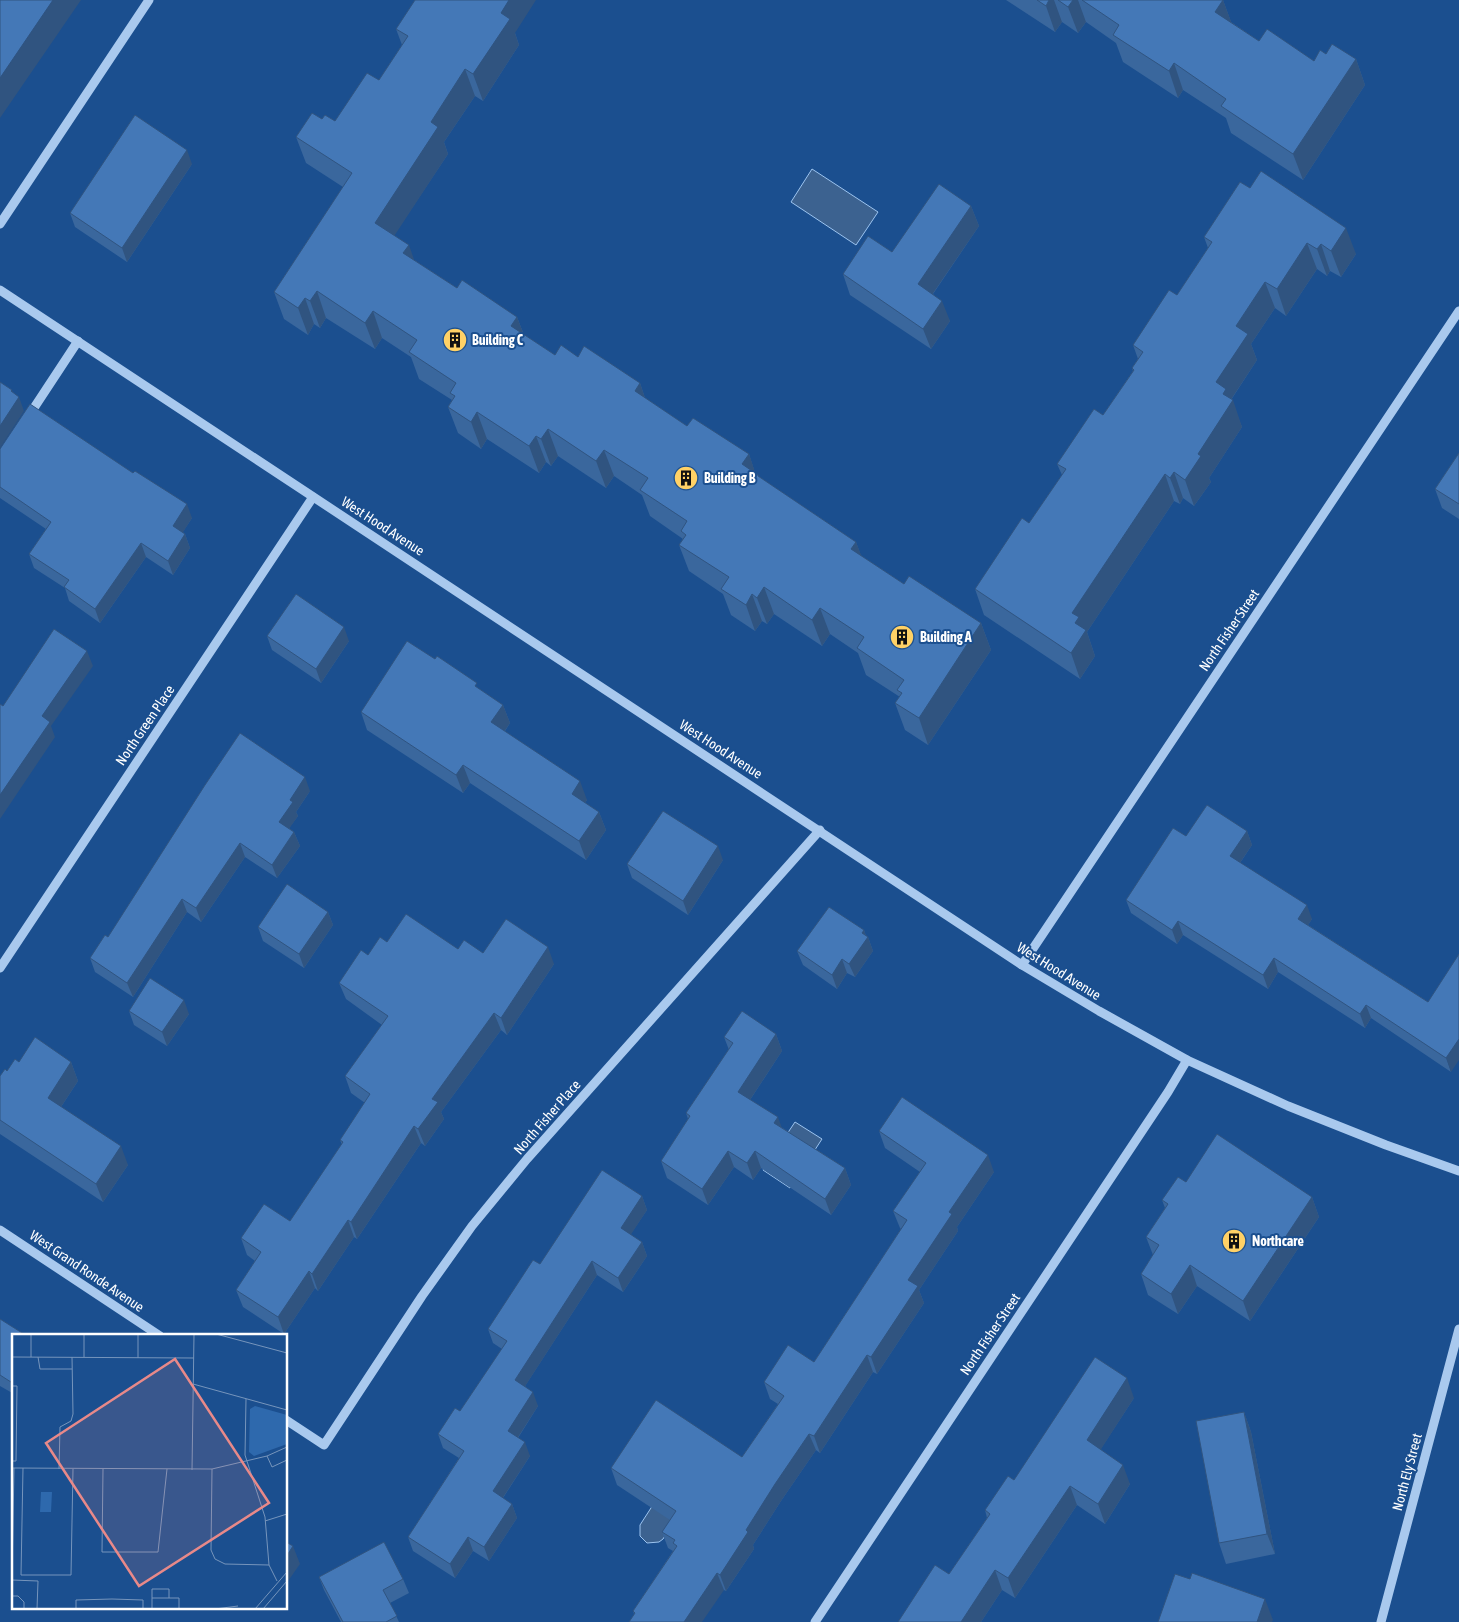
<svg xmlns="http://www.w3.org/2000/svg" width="1459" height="1622" font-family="'Asap Condensed',sans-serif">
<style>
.water{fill:#3c6290;stroke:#9cc4f0}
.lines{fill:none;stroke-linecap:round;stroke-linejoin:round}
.minor{stroke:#a9c9ee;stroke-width:9}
.wall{fill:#3a679d}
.shaded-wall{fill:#305480}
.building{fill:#4478b7;stroke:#305480}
.labels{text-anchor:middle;stroke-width:4;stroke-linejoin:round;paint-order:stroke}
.poi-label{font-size:14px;font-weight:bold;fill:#fff;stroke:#1b4f8f;text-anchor:start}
.street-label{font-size:14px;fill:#fff;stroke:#1b4f8f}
.inset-road{fill:none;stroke:#7695bc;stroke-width:1}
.view{fill:#e88989;fill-opacity:0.15;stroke:#e88989;stroke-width:2.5}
.inset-edge{fill:none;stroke:#fff;stroke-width:2.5}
</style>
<rect width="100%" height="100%" fill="#1b4f8f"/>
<g class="water">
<path d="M812 169 878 212 856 245 791 202Z"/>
<path d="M795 1122 822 1139 790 1188 763 1170Z"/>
<path d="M660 1494 682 1510 663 1539 659 1542 647 1543 640 1536V1525Z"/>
</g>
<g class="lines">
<g class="minor">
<path d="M0 224 149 0"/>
<path d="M0 290 1022 965 1099 1011 1187 1060 1288 1106 1386 1145 1459 1171"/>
<path d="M28 417 78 341"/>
<path d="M1022 965 1459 311"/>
<path d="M0 968 313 497"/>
<path d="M0 1230 160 1336"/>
<path d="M286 1420 324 1445 422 1296 472 1226 527 1159 820 830"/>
<path d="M815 1622 1168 1092 1187 1060"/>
<path d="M1381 1622 1459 1329"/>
</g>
</g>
<g class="wall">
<path d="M1006 0H1223L1231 22 1259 41 1314 61 1326 54 1356 59 1365 85 1303 180 1231 133 1226 118 1183 90 1178 98 1123 62 1116 43 1086 22 1078 33 1062 22 1055 32Z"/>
<path d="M396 29 515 33 519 45 483 101 475 96 444 142 448 154 394 235 414 260 457 288 517 317 524 335 555 355 578 357 640 383 645 398 687 426 749 454 755 473 759 477 856 542 861 556 904 584 981 623 991 650 928 745 905 730 895 703 900 697 866 675 858 653 830 634 822 646 774 614 767 624 762 621 755 631 731 615 723 594 689 571 679 545 683 539 650 516 642 495 614 476 606 488 558 456 551 466 546 462 539 473 487 439 481 449 458 433 448 407 452 400 419 379 411 357 382 338 375 349 326 318 320 328 314 324 308 335 284 319 274 292 343 187 306 163 296 137 322 119 335 121 379 80 402 45Z"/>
<path d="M192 164 127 262 75 227 70 213Z"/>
<path d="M1240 182 1356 254 1341 277 1330 271 1327 276 1317 269 1286 316 1275 308 1251 344 1257 360 1231 400 1242 427 1209 478 1211 482 1194 506 1183 498 1180 504 1174 501 1087 632 1095 656 1080 679 984 615 975 589 1029 523 1062 475 1057 464 1103 415 1133 371 1132 368 1138 359 1133 345 1177 295 1208 248 1204 237Z"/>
<path d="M971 206 979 226 933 294 950 321 931 349 850 295 843 274 892 252Z"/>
<path d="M0 449 192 518 182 533 185 534 190 548 173 575 146 557 100 623 69 601 65 588 34 568 29 554 46 529 0 498Z"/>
<path d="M1459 453V519L1442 508 1435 489Z"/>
<path d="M267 636 349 641 321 683 272 650Z"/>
<path d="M479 689 503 705 510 723 505 731 587 800 585 803 599 812 606 830 586 860 470 783 463 793 367 730 361 712Z"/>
<path d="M310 791 296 812 298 816 289 828 294 832 300 846 277 878 245 857 201 922 187 912 133 997 95 972 90 958 108 937Z"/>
<path d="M1247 831 1252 845 1240 863 1312 919 1308 925 1428 1002 1451 1072 1371 1018 1365 1028 1278 972 1268 989 1183 935 1177 944 1131 913 1126 900 1186 836Z"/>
<path d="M723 860 688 915 632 878 627 864Z"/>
<path d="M328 912 333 925 304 968 263 941 258 927Z"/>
<path d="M864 930 866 936 868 937 873 951 855 977 847 973 837 989 803 965 797 951Z"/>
<path d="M387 942 458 949 554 964 507 1035 501 1030 441 1112 444 1119 425 1146 421 1143 357 1239 354 1237 318 1291 315 1288 284 1334 243 1307 236 1290 255 1261 247 1255 241 1238 290 1221 342 1145 340 1140 365 1103 351 1093 345 1076 382 1025 346 999 339 983 368 955Z"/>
<path d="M129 1011 189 1014 167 1046 134 1025Z"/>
<path d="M776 1034 782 1051 750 1100 781 1127 845 1168 851 1185 831 1215 761 1168 753 1180 734 1167 708 1205 667 1178 661 1161 688 1119 686 1113 729 1050 724 1037Z"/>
<path d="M19 1062H71L78 1081 61 1107 128 1165 103 1202 0 1134V1076Z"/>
<path d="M879 1131 994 1172 957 1227 958 1231 919 1290 924 1303 877 1374 873 1372 820 1453 816 1450 781 1501 753 1545 754 1549 726 1591 724 1590 634 1614 633 1611 673 1551 668 1548 662 1532 670 1520 617 1485 611 1468 742 1457 778 1404 770 1399 764 1382 814 1362 901 1229 900 1228 893 1211 920 1172 885 1148Z"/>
<path d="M1186 1182 1312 1197 1319 1217 1250 1321 1197 1286 1178 1314 1148 1295 1141 1274 1153 1255 1146 1237 1165 1208 1162 1200Z"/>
<path d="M642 1196 647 1210 630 1235 642 1242 647 1256 623 1292 597 1275 525 1386 538 1406 518 1438 530 1456 503 1498 512 1504 517 1518 489 1561 473 1551 455 1578 413 1551 408 1537 459 1458 443 1448 438 1434 460 1411 502 1349 493 1343 488 1329 540 1264Z"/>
<path d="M0 1319 14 1336V1394L0 1386Z"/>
<path d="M1134 1398 1100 1450 1130 1484 1105 1524 1077 1505 1015 1598 1002 1590 981 1622H898L949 1574 987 1518 985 1510 1014 1480Z"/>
<path d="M1244 1412 1251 1432 1275 1554 1226 1564 1219 1543Z"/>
<path d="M319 1577 403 1579 409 1593 390 1603 399 1622H341L324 1590Z"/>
</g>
<g class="shaded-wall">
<path d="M53 0H81L0 118V78Z"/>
<path d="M509 0H536L515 33 519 45 483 101 473 74 501 13Z"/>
<path d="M1049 0H1054L1062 22 1055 32 1046 6Z"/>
<path d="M1073 0H1078L1086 22 1078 33 1068 7Z"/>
<path d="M1223 0 1233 27 1215 12Z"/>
<path d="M1356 59 1365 85 1303 180 1293 154Z"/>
<path d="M1174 63 1183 90 1178 98 1169 71Z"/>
<path d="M465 69 475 96 444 142 448 154 385 250 375 223 431 122Z"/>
<path d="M187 150 192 164 127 262 122 248Z"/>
<path d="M971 206 979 226 925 305 918 284Z"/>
<path d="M1346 228 1356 254 1341 277 1331 251Z"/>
<path d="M1307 243 1317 269 1286 316 1277 289Z"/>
<path d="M1321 244 1330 271 1327 276 1317 249Z"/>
<path d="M409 245 418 271 403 253Z"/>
<path d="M1265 282 1275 308 1251 344 1257 360 1230 401 1233 400 1242 427 1209 478 1211 482 1194 506 1185 480 1198 454 1216 382 1236 326Z"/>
<path d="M317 291 326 318 320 328 310 301Z"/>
<path d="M305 298 314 324 308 335 298 308Z"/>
<path d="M942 301 950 321 931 349 923 329Z"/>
<path d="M373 311 382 338 375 349 365 323Z"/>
<path d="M517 317 527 343 511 326Z"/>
<path d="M640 383 649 410 635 391Z"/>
<path d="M12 390 16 402 19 397 24 411 0 448V426Z"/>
<path d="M477 412 487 439 481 449 471 422Z"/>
<path d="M548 429 558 456 551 466 541 439Z"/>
<path d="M536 436 546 462 539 473 529 446Z"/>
<path d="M604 450 614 476 606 488 596 461Z"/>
<path d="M749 454 758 481 742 464Z"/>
<path d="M1174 472 1183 498 1180 504 1170 478Z"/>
<path d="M1165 474 1174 501 1087 632 1095 656 1080 679 1071 653 1075 623 1072 613Z"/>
<path d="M187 504 192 518 178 540 173 526Z"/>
<path d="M185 534 190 548 173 575 168 561Z"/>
<path d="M856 542 866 568 851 549Z"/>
<path d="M141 543 146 557 100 623 95 609Z"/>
<path d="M764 587 774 614 767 624 757 598Z"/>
<path d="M752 594 762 621 755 631 746 605Z"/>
<path d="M820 608 830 634 822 646 812 620Z"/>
<path d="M981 623 991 650 928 745 919 718Z"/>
<path d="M344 627 349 641 321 683 316 669Z"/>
<path d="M87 651 93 666 51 726 55 737 0 819V795L42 716Z"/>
<path d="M503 705 510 723 498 741 491 722Z"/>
<path d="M463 765 470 783 463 793 456 775Z"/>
<path d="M305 777 310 791 296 812 298 816 284 836 279 822 290 800Z"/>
<path d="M580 781 587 800 579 813 572 794Z"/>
<path d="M599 812 606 830 586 860 579 841Z"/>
<path d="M1247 831 1252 845 1235 870 1230 856Z"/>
<path d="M294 832 300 846 277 878 272 865Z"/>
<path d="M240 843 245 857 201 922 196 908Z"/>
<path d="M718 846 723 860 688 915 683 901Z"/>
<path d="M182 899 187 912 133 997 127 983Z"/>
<path d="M1307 905 1312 919 1303 933 1298 919Z"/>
<path d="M328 912 333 925 304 968 299 954Z"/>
<path d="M1178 921 1183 935 1177 944 1172 930Z"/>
<path d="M864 930 867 939 868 937 873 951 855 977 849 964 862 933Z"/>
<path d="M548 947 554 964 507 1035 501 1018Z"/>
<path d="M1274 958 1278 972 1268 989 1263 975Z"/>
<path d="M842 959 847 973 837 989 832 975Z"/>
<path d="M184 1000 189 1014 167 1046 162 1032Z"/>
<path d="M1366 1005 1371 1018 1365 1028 1360 1014Z"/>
<path d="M494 1013 501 1030 441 1112 444 1119 425 1146 418 1129 432 1099Z"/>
<path d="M776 1034 782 1051 744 1109 738 1092Z"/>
<path d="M1459 1039V1060L1451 1072 1446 1058Z"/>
<path d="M71 1062 78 1081 55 1116 48 1098Z"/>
<path d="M778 1117 784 1134 774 1123Z"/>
<path d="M414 1126 421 1143 357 1239 351 1222Z"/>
<path d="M121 1146 128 1165 103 1202 96 1184Z"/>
<path d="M728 1151 734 1167 708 1205 702 1189Z"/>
<path d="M755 1151 761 1168 753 1180 747 1163Z"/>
<path d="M988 1155 994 1172 957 1227 958 1231 919 1290 924 1303 877 1374 871 1357 908 1280 949 1212Z"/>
<path d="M845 1168 851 1185 831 1215 825 1199Z"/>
<path d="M642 1196 647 1210 626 1242 621 1228Z"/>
<path d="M1312 1197 1319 1217 1250 1321 1243 1301Z"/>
<path d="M348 1220 354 1237 318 1291 312 1274Z"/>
<path d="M642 1242 647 1256 623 1292 618 1278Z"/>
<path d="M592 1261 597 1275 520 1394 515 1380Z"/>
<path d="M1190 1265 1197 1286 1178 1314 1171 1294Z"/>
<path d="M309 1271 315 1288 284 1334 278 1317Z"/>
<path d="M867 1355 873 1372 820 1453 814 1436Z"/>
<path d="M1127 1378 1134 1398 1094 1460 1087 1440Z"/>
<path d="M533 1392 538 1406 513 1445 508 1431Z"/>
<path d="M1244 1412 1251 1432 1275 1554 1267 1534Z"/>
<path d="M809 1434 816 1450 781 1501 753 1545 754 1549 726 1591 720 1575 746 1530 775 1484Z"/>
<path d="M525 1442 530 1456 498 1505 493 1491Z"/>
<path d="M1123 1465 1130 1484 1105 1524 1098 1504Z"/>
<path d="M1070 1486 1077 1505 1015 1598 1008 1578Z"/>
<path d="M512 1504 517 1518 489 1561 484 1547Z"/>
<path d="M468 1537 473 1551 455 1578 450 1564Z"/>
<path d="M293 1546 300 1564 286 1584V1557Z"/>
<path d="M995 1570 1002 1590 981 1622H961Z"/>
<path d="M717 1573 724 1590 702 1622H684Z"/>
<path d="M1265 1599 1273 1620 1272 1622H1257Z"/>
</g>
<g class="building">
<path d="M0 0H53L0 78Z"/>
<path d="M415 0H509L501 13 510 19 473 74 465 69 431 122 438 127 375 223 409 245 403 253 457 288 462 280 517 317 511 326 555 355 561 345 578 357 584 346 640 383 635 391 687 426 693 418 749 454 742 464 758 475V476L856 542 851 549 904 584 909 576 981 623 919 718 895 703 902 693 897 690 904 680 857 648 864 637 820 608 812 620 764 587 757 598 752 594 746 605 721 589 729 577 679 545 686 535 681 531 687 521 640 490 648 478 604 450 596 461 548 429 541 439 536 436 529 446 477 412 471 422 448 407 455 396 450 393 456 383 409 352 417 340 373 311 365 323 317 291 310 301 305 298 298 308 274 292 352 173 296 137 312 113 322 119 325 115 335 121 367 73 379 80 408 36 396 29Z"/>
<path d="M1037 0H1049L1046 6Z"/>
<path d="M1058 0H1073L1068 7Z"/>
<path d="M1082 0H1223L1215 12 1259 41 1267 29 1314 61 1320 50 1326 54 1332 44 1356 59 1293 154 1221 106 1226 99 1174 63 1169 71 1113 35 1119 25Z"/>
<path d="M135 115 187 150 122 248 70 213Z"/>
<path d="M1261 171 1346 228 1331 251 1321 244 1317 249 1307 243 1277 289 1265 282 1236 326 1248 334 1216 382 1226 389 1223 394 1233 400 1198 454 1201 456 1185 480 1174 472 1170 478 1165 474 1072 613 1079 617 1075 623 1086 630 1071 653 975 589 1022 518 1029 523 1066 469 1057 464 1094 409 1103 415 1134 370 1132 368 1143 352 1133 345 1169 290 1177 295 1212 242 1204 237 1240 182 1250 188Z"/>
<path d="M939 184 971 206 918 284 942 301 923 329 843 274 868 236 892 252Z"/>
<path d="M0 382 12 390 11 391 19 397 0 426Z"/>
<path d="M30 404 133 473 135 471 187 504 173 526 185 534 168 561 141 543 95 609 64 587 69 580 29 554 51 522 0 487V449Z"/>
<path d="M1459 453V504L1435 489Z"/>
<path d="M296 594 344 627 316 669 267 636Z"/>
<path d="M54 629 87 651 42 716 50 722 0 795V704L3 706Z"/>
<path d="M407 641 435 659 437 656 477 683 475 686 503 705 491 722 580 781 572 794 599 812 579 841 463 765 456 775 361 712Z"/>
<path d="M240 733 305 777 290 800 293 802 279 822 294 832 272 865 240 843 196 908 182 899 127 983 90 958 105 935 108 937 205 785Z"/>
<path d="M1207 805 1247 831 1230 856 1307 905 1298 919 1428 1002 1459 954V1039L1446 1058 1366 1005 1360 1014 1274 958 1263 975 1178 921 1172 930 1126 900 1173 828 1186 836Z"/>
<path d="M663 811 718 846 683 901 627 864Z"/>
<path d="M287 884 328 912 299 954 258 927Z"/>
<path d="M829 907 864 930 862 933 868 937 849 964 842 959 832 975 797 951Z"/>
<path d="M406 914 458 949 464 940 483 953 506 919 548 947 501 1018 494 1013 432 1099 438 1102 418 1129 414 1126 351 1222 348 1220 312 1274 309 1271 278 1317 236 1290 261 1252 241 1238 264 1204 290 1221 343 1142 340 1140 370 1094 345 1076 388 1016 339 983 361 950 368 955 380 937 387 942Z"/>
<path d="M150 978 184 1000 162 1032 129 1011Z"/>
<path d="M742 1011 776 1034 738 1092 778 1117 774 1123 845 1168 825 1199 755 1151 747 1163 728 1151 702 1189 661 1161 690 1116 686 1113 733 1043 724 1037Z"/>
<path d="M35 1037 71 1062 48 1098 121 1146 96 1184 0 1120V1076L5 1069 7 1071 15 1059 19 1062Z"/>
<path d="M902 1097 988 1155 949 1212 952 1214 908 1280 918 1286 871 1357 867 1355 814 1436 809 1434 775 1484 746 1530 748 1532 720 1575 717 1573 684 1622H629L635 1613 633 1611 677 1546 673 1543 675 1540 662 1532 676 1511 611 1468 656 1400 742 1457 784 1396 764 1382 788 1345 814 1362 907 1220 893 1211 926 1163 879 1131Z"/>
<path d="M1217 1134 1312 1197 1243 1301 1190 1265 1171 1294 1141 1274 1159 1245 1146 1237 1168 1204 1162 1200 1178 1177 1186 1182Z"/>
<path d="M602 1170 642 1196 621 1228 642 1242 618 1278 592 1261 515 1380 533 1392 508 1431 525 1442 493 1491 512 1504 484 1547 468 1537 450 1564 408 1537 464 1451 438 1434 455 1408 460 1411 507 1341 488 1329 533 1260 540 1264Z"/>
<path d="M0 1319 27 1336H14V1384L0 1375Z"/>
<path d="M1095 1357 1127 1378 1087 1440 1123 1465 1098 1504 1070 1486 1008 1578 995 1570 961 1622H898L935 1565 949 1574 990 1514 985 1510 1008 1476 1014 1480Z"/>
<path d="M1244 1412 1267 1534 1219 1543 1196 1421Z"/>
<path d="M286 1542 293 1546 286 1557Z"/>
<path d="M384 1542 403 1579 383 1590 397 1616 386 1622H343L319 1577Z"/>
<path d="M1192 1573 1265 1599 1257 1622H1158L1175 1574 1190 1579Z"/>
</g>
<defs>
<g id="building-disc" transform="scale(1.25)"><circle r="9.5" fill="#ffd166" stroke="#1b4f8f"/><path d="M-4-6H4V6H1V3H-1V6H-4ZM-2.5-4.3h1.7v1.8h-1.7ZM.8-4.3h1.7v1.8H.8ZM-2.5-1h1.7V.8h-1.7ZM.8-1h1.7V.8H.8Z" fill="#111"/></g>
</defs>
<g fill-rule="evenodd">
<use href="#building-disc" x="455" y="340"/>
<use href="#building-disc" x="686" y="478"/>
<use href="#building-disc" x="902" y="637"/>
<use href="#building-disc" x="1234" y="1241"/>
</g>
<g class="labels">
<g class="poi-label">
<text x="472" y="345">Building C</text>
<text x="704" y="483">Building B</text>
<text x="920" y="642">Building A</text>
<text x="1252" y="1246">Northcare</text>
</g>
<g class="street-label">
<text transform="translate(383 526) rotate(33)" y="5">West Hood Avenue</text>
<text transform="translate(1229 630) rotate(-56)" y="5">North Fisher Street</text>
<text transform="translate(145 725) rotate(-56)" y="5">North Green Place</text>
<text transform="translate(721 749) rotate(33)" y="5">West Hood Avenue</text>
<text transform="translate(1059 971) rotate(32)" y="5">West Hood Avenue</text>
<text transform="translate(547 1117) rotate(-49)" y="5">North Fisher Place</text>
<text transform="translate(87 1271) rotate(34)" y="5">West Grand Ronde Avenue</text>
<text transform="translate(990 1334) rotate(-56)" y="5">North Fisher Street</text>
<text transform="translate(1407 1472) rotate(-75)" y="5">North Ely Street</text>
</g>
</g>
<g transform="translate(12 1334)">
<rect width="275" height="275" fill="#1b4f8f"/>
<path d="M243 72 275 81V110L242 122 237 118 238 75ZM29 158H40L39 178H28Z" fill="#2e69ad"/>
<path class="inset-road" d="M204 0 275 19M0 23 182 24M19 23V0M26 23 28 35H60M72 23V0M126 24V0M181 50 275 76M0 52H5L4 127H0M234 65 233 121 253 183 257 231 265 247M255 122 260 133 275 126M0 134 200 135 255 122 275 113M11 134 9 241H59L61 135M47 135 48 93 59 87 61 80 60 23M91 135 90 218H146L155 135M200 135 199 216 203 225 213 230 257 231M180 136 182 0M253 187 275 180M0 241 2 134M0 246 26 247 25 275M0 262H6L12 268V275M140 264H167V275M64 275V266L100 265 131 266V275M140 275V255H157V264M203 275 226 272M243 275 275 238M251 275 275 247"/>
<path class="view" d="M163 25 257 169 127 252 34 109Z"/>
<rect width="275" height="275" class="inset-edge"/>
</g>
</svg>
